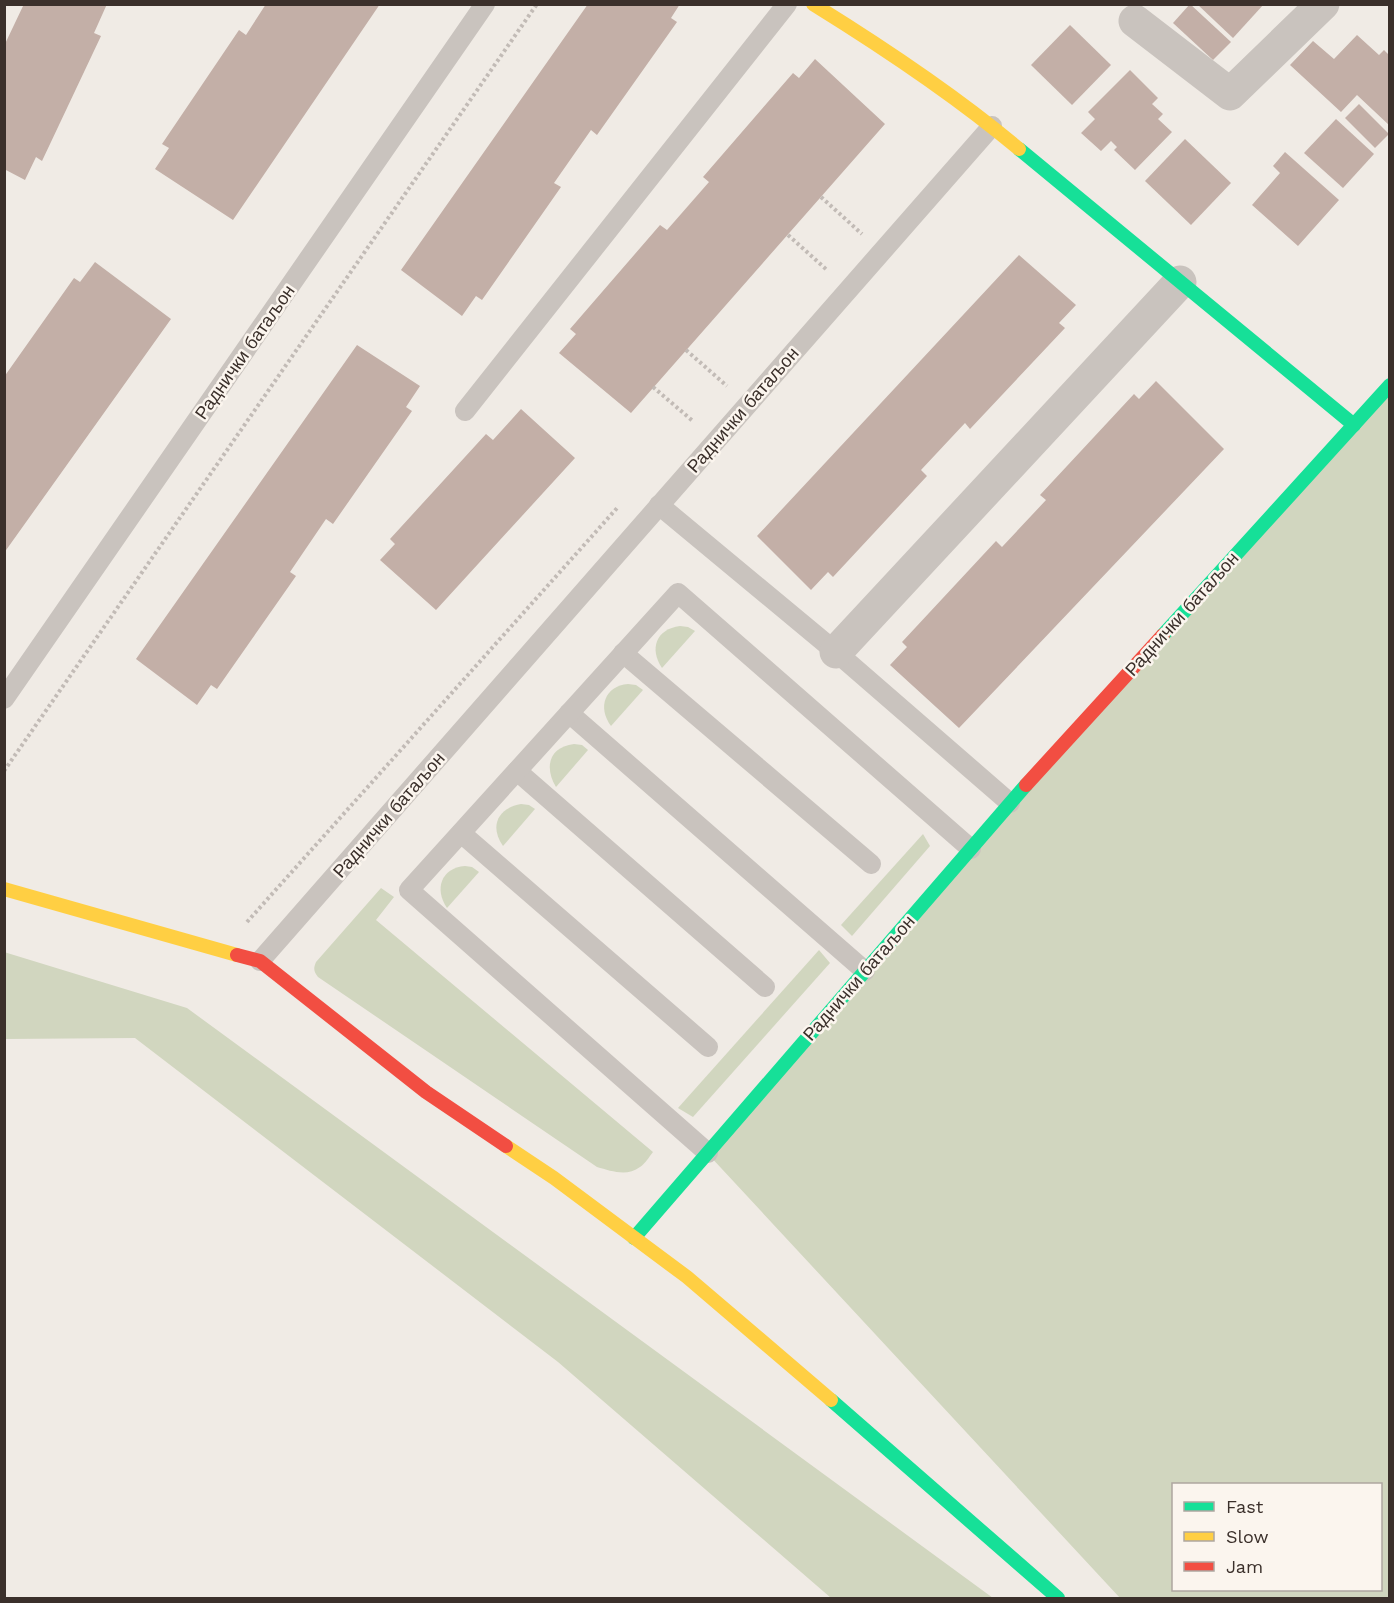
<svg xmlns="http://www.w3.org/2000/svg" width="1394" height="1603" font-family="'Work Sans',sans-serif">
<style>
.green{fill:#d1d6bf;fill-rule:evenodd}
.building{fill:#c3afa7}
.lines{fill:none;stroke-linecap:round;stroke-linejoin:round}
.path{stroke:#c2bbb6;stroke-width:4;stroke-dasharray:3 3;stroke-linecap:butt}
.lane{stroke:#c9c3be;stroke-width:20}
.street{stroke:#c9c3be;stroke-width:33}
.fast{stroke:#16e098;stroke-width:14}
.slow{stroke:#ffcf43;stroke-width:14}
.jam{stroke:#f24e42;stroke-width:14}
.labels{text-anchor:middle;stroke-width:5;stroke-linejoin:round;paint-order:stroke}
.street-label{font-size:18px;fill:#3b302b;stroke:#fbf5ee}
</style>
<rect width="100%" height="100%" fill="#f0ebe5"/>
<g class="green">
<path d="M1389 385V1598H1120L708 1154ZM1174 1484H1380V1590H1174Z"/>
<path d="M680 626 688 627 695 631 662 668C649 649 656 629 680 626Z"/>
<path d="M628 684 636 685 643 690 611 726C597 707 605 686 628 684Z"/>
<path d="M574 744 582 745 588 750 556 787C544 767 549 747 574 744Z"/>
<path d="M521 804 529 805 535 809 503 846C489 826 498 808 521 804Z"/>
<path d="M923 834 930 846 852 936 841 925Z"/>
<path d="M465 866 472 867 479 872 447 908C434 889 441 868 465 866Z"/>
<path d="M381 888 394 897 376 920 653 1152C649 1157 645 1164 640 1167 627 1177 611 1171 597 1167L318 977C314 972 313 969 316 962Z"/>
<path d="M819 950 830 963 693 1117 678 1108Z"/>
<path d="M4 952 187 1008 993 1598H831L558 1362 135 1038 5 1039Z"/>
</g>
<g class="building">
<path d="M24 4H107L94 33 101 36 42 161 36 157 25 180 4 169V46Z"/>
<path d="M266 4H380L233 220 155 169 169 148 162 144 239 30 246 35Z"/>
<path d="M588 4H680L671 18 677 22 597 135 591 130 554 183 561 187 482 300 476 296 462 316 401 270Z"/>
<path d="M1190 4 1231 42 1213 60 1173 23Z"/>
<path d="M1197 4H1264L1233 38Z"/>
<path d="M1070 25 1111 65 1072 105 1031 65Z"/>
<path d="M1357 35 1379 55 1384 50 1390 56V126L1357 95 1341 112 1290 65 1313 41 1334 59Z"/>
<path d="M815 59 885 124 631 413 559 353 576 334 570 329 660 225 667 230 709 182 703 177 793 73 799 78Z"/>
<path d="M1130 70 1158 98 1152 104 1163 114 1158 119 1172 132 1135 170 1114 150 1117 147 1111 141 1101 151 1081 133 1095 119 1088 112Z"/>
<path d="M1359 104 1389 134 1375 148 1345 118Z"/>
<path d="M1336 119 1374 154 1343 188 1304 153Z"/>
<path d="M1185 139 1231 183 1191 225 1145 181Z"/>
<path d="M1285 152 1339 200 1298 246 1252 205 1280 173 1273 166Z"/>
<path d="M1019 255 1076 305 1059 323 1065 328 970 429 965 423 921 470 927 476 833 577 828 572 811 590 757 536Z"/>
<path d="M95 262 171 319 4 553V377L74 278 80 282Z"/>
<path d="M357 345 420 386 406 407 412 411 333 524 326 519 290 572 296 576 217 689 211 685 197 705 136 659Z"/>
<path d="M1156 381 1224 449 959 728 890 665 907 647 902 642 996 541 1002 547 1046 500 1040 495 1134 394 1139 399Z"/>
<path d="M521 409 575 458 436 610 380 560 395 544 390 539 486 434 493 440Z"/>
</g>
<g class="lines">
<g class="path">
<path d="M821 197 862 234"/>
<path d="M788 235 828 271"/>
<path d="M686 350 727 386"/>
<path d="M653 387 694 422"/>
<path d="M4 771 537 4"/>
<path d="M247 922 618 507"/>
</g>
<g class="lane">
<path d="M465 411 787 4"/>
<path d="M659 505 836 652 1010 803"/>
<path d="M623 653 871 864"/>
<path d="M4 699 485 4"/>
<path d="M569 713 865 971"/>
<path d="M517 771 765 987"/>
<path d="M461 833 708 1047"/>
<path d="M260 961 992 126"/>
<path d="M708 1153 409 890 678 593 971 849"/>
</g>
<g class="street">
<path d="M1135 21 1230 94 1323 4"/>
<path d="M836 652 1180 282"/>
</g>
<g class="fast">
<path d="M1019 149 1354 425"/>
<path d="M1163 635 1390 385"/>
<path d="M634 1238 1026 785"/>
<path d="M831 1400 1058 1598"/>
</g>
<g class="slow">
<path d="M813 4C884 48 955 95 1019 149"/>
<path d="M4 889 237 955"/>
<path d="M506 1146 554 1178 687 1277 831 1400"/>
</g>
<g class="jam">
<path d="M1026 785 1163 635"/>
<path d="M237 955 260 961 426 1092 506 1146"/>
</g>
</g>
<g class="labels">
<g class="street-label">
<text transform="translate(245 352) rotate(-55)" y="6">Раднички батаљон</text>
<text transform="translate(743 410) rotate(-49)" y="6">Раднички батаљон</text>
<text transform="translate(1182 614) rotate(-48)" y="6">Раднички батаљон</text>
<text transform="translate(389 815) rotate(-49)" y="6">Раднички батаљон</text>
<text transform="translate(859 978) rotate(-49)" y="6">Раднички батаљон</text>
</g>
</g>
<rect width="1394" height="1603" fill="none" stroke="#3b302b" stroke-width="12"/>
<rect x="1172" y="1483" width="210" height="108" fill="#fbf5ee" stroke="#aea6a0" stroke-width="1.5"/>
<rect x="1184" y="1502" width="30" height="9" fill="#16e098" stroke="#aea6a0" stroke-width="1.5"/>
<text x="1226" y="1513" font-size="18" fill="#3b302b">Fast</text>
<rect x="1184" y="1532" width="30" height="9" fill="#ffcf43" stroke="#aea6a0" stroke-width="1.5"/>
<text x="1226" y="1543" font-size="18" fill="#3b302b">Slow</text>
<rect x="1184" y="1562" width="30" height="9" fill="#f24e42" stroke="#aea6a0" stroke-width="1.5"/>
<text x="1226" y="1573" font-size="18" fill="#3b302b">Jam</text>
</svg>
